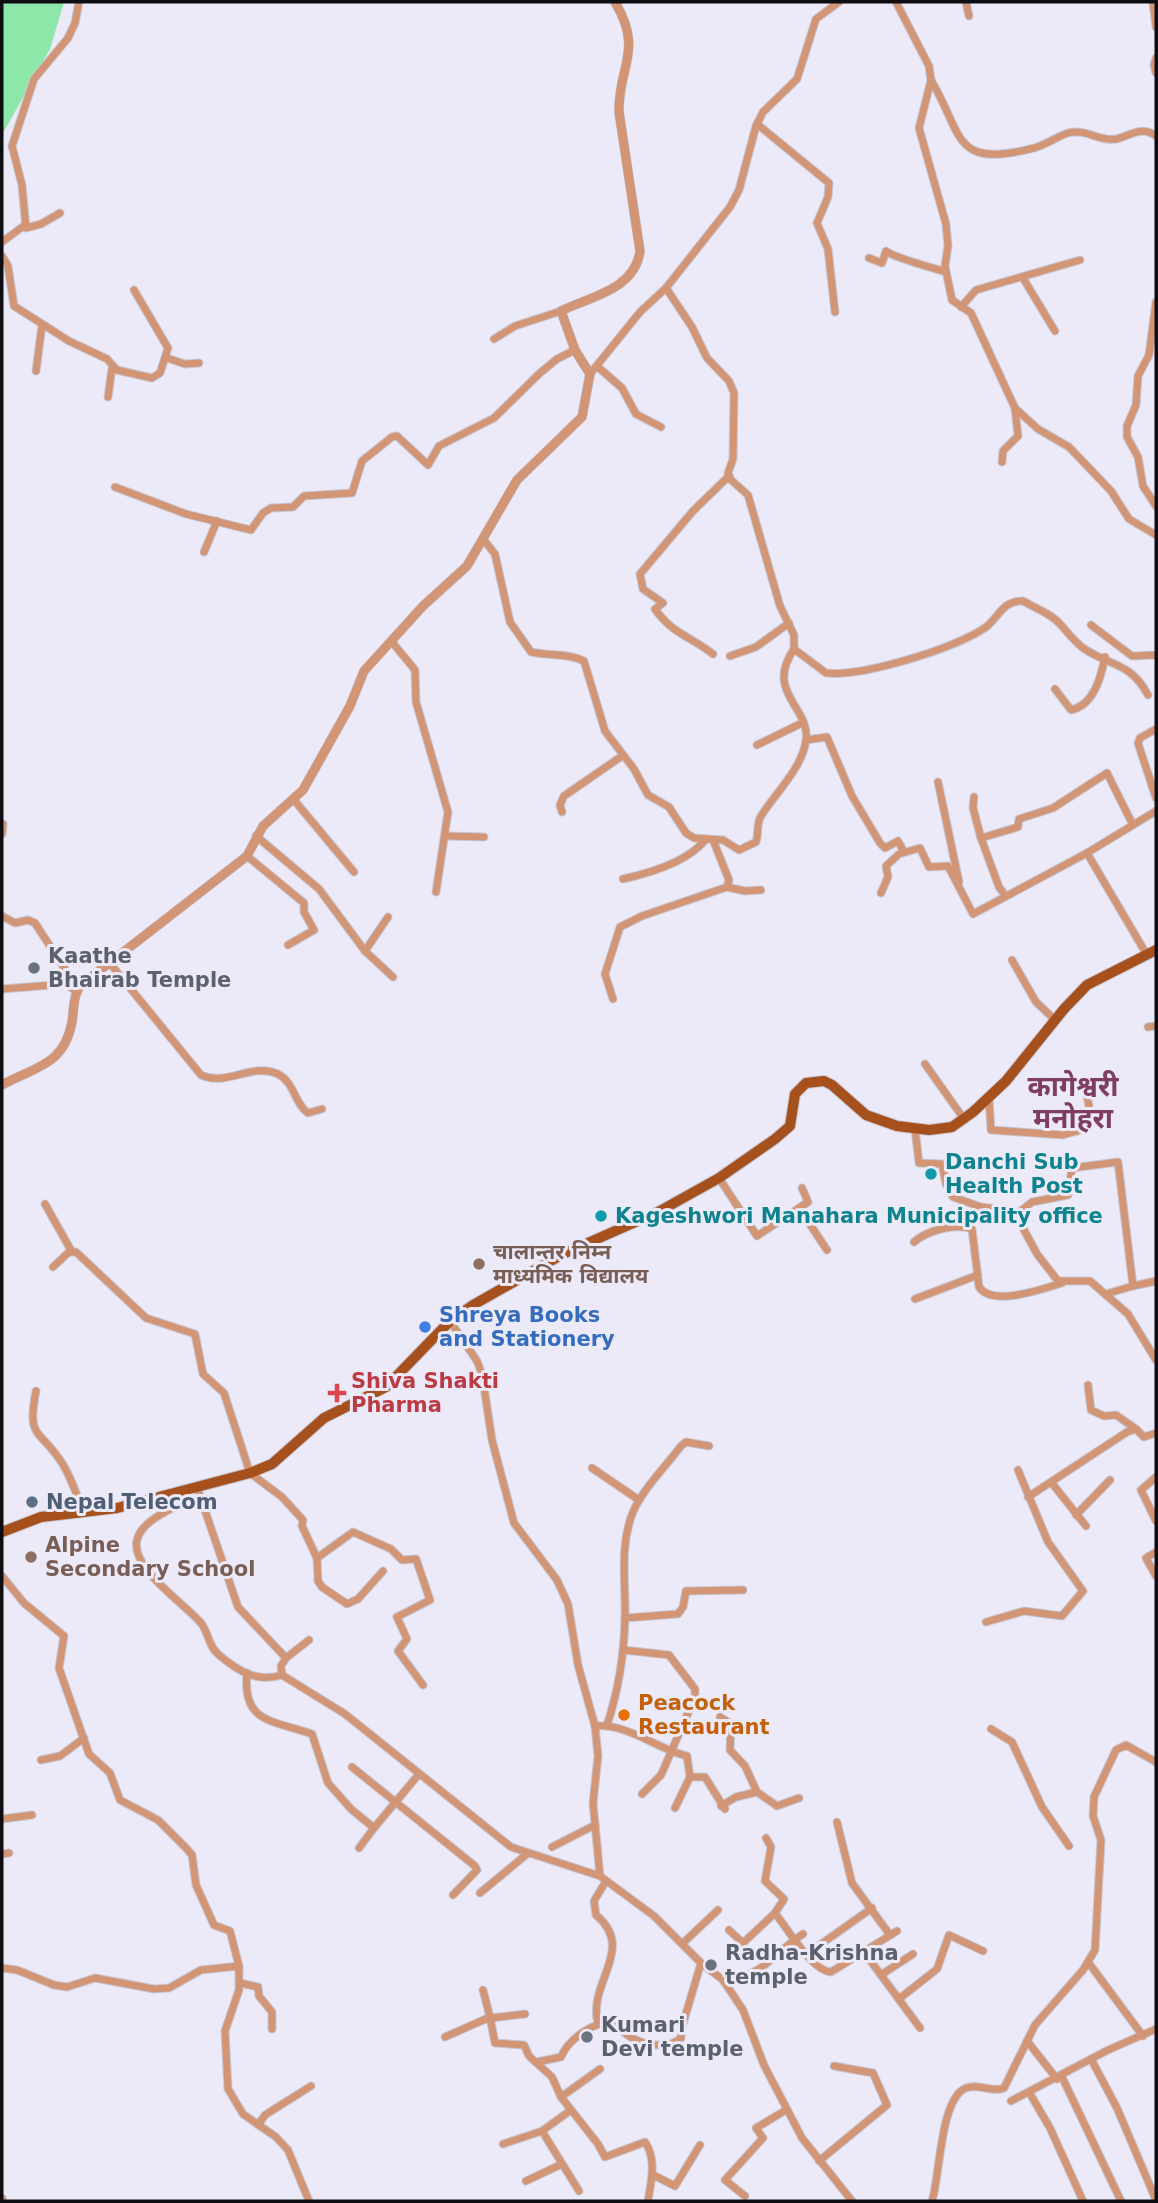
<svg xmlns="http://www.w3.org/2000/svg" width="1158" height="2203" font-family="'DejaVu Sans','Noto Sans Devanagari',sans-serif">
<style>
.green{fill:#8ce7a8}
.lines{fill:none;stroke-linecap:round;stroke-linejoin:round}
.minor-casing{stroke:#c8c7d4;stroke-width:9}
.tertiary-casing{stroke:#c8c7d4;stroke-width:10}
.primary-casing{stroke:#c8c7d4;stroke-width:12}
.minor{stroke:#d29677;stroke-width:7}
.tertiary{stroke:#d29677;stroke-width:9}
.primary{stroke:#a5501d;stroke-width:10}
.worship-dot{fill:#6b7280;stroke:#eceaf9;stroke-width:2.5}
.culture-dot{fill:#0f9aa8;stroke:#eceaf9;stroke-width:2.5}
.education-dot{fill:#8d6e63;stroke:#eceaf9;stroke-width:2.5}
.shop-dot{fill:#3f7fe0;stroke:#eceaf9;stroke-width:2.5}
.health-dot{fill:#e0444e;stroke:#eceaf9;stroke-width:2.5}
.service-dot{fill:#5c6f8a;stroke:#eceaf9;stroke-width:2.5}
.food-dot{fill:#e8710a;stroke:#eceaf9;stroke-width:2.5}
.labels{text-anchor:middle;stroke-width:6;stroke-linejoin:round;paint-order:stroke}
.worship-label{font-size:21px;font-weight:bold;fill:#5b616d;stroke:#eceaf9;text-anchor:start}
.culture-label{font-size:21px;font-weight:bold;fill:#0d838f;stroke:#eceaf9;text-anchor:start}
.education-label{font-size:21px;font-weight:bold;fill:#785e54;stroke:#eceaf9;text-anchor:start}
.shop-label{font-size:21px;font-weight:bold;fill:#366cbe;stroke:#eceaf9;text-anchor:start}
.health-label{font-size:21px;font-weight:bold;fill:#be3a42;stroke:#eceaf9;text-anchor:start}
.service-label{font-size:21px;font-weight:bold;fill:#4e5e75;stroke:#eceaf9;text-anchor:start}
.food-label{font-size:21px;font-weight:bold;fill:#c56008;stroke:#eceaf9;text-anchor:start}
.district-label{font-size:28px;font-weight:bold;fill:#7f3d60;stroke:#eceaf9}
</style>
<rect width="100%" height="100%" fill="#eceaf9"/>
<path class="green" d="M2 2H64L50 49 2 135Z"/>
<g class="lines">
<g class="minor-casing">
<g id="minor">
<path d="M896 2 929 66 931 80 919 128 946 224 948 246 945 266 952 300 971 313 1015 408 1038 429 1069 447 1111 491 1129 519 1156 535"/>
<path d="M966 2 969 16"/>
<path d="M1153 2 1156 27"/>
<path d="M1156 58 1154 65 1156 73"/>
<path d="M931 80C964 136 952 169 1034 148 1046 145 1056 137 1068 133 1086 128 1099 142 1116 139 1130 136 1142 125 1156 136"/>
<path d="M757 124 829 183 828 197 817 223 828 249 835 312"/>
<path d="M60 213 41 224 26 228 22 185 12 146 34 79 68 38 75 23 79 2"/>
<path d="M2 242 25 225"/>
<path d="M2 256 8 266 14 306 69 341 107 359 117 370 152 378 160 373 168 348 134 290"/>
<path d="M869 258 882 263 886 251C892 257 933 268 946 272"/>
<path d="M1023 278 1055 331"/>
<path d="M666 288 692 327 707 358 729 381 734 393 733 459 728 473 731 480 748 495 780 606 794 635V649L826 673C862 677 957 648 986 627 998 618 1003 600 1023 601 1035 608 1052 614 1061 625 1068 633 1074 641 1083 648 1109 666 1131 662 1148 695"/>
<path d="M1156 302 1149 355 1138 376 1136 405 1127 426V437L1138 457 1143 486 1156 506"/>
<path d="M961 307 976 290 1080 260"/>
<path d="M494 339 515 326 561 311"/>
<path d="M167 358 185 364 199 363"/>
<path d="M598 367 622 388 636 414 661 427"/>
<path d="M36 371 42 325"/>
<path d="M590 374 640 312 666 288 730 207 739 190 756 126 763 112 797 79 816 19 839 2"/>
<path d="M108 397 112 368"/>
<path d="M1002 462 1003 451 1018 436 1015 408"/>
<path d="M115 487 186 514 251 530 263 513 271 508 293 507 304 496 352 493 362 461 392 437 397 436 428 465 439 446 494 418 540 373 557 359 575 350"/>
<path d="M483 539 495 554 510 622 531 652C549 656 568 653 584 661L605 731 634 769 648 795 669 807 686 833 694 838 723 840 739 850 756 842C759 833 756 824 761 816 776 792 801 770 806 741 811 707 764 693 794 649"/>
<path d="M204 552 217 521"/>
<path d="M1091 625 1132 656 1156 655"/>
<path d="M392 642 415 670 416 702 448 812 436 892"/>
<path d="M713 654C693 638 671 633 655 609L663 603 643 589 640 574 693 511 729 476"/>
<path d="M730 656 756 647 789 623"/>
<path d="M1055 689 1071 710C1094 705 1101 677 1105 657"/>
<path d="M1156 729 1140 738 1138 743 1156 798"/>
<path d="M806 740 827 737 852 796 880 843 885 848 898 841 904 852"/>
<path d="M757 745 802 723"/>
<path d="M938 782 959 882"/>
<path d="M974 797 973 808 981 838"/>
<path d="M294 800 354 872"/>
<path d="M562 812 560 805 564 796 622 756"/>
<path d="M2 834 3 824"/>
<path d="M256 836 319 889 365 951 393 977"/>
<path d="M446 836 484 837"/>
<path d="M1087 853 1147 955"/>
<path d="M247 856 304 903V912L314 930 288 945"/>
<path d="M623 879C650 873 689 861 706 839"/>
<path d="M727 887 745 891 761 890"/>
<path d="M881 893 888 877 886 866 899 854 920 848 929 867 948 866 973 914 1087 853 1156 811"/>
<path d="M1005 895 999 887 981 838 1018 827 1019 819 1053 808 1107 773 1132 823"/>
<path d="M2 916 15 923 28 920 35 923 78 989"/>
<path d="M365 951 388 917"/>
<path d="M1012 960 1036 1002 1055 1020"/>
<path d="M108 961 201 1075C226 1087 253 1062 278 1074 295 1083 294 1103 308 1113L322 1109"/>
<path d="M2 989 66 984 73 989"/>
<path d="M613 999 605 974 620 927 642 916 727 887 729 880 713 840"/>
<path d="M1148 1027 1156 1026"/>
<path d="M925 1064 964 1119"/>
<path d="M989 1098 991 1130 1063 1135 1088 1128 1090 1111 1085 1086"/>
<path d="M915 1129 919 1163 942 1164 946 1184 953 1197 981 1207 1009 1210 1016 1215 1037 1254 1058 1281H1090L1128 1314 1156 1360"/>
<path d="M719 1178 757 1236 808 1202 802 1188"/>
<path d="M45 1204 72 1252"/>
<path d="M799 1208 827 1250"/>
<path d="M1016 1215 1032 1202 1068 1195 1072 1168 1118 1162 1133 1286 1106 1294"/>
<path d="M914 1242C928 1230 955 1223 972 1229L979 1287C992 1307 1043 1289 1062 1283"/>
<path d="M53 1267 69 1252H76L146 1318 195 1334 203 1374 224 1393 250 1473 282 1497 303 1520 302 1526 317 1558 318 1581 322 1587 347 1604 358 1599 383 1571"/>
<path d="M1133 1286 1156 1281"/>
<path d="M915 1299 978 1275"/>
<path d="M450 1321 477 1361 482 1374 492 1440 514 1523 557 1580 568 1604 578 1665 595 1726 598 1756 593 1803 600 1876 654 1916 701 1963 723 1980 743 2010 764 2065 802 2138 852 2201"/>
<path d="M1088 1385 1091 1410 1104 1416 1116 1415 1136 1429"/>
<path d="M36 1391C27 1438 38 1428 60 1460 70 1474 77 1495 83 1512"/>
<path d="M592 1468 639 1500"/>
<path d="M1156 1477 1141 1490 1156 1521"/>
<path d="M1051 1482 1086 1526"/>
<path d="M197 1487 238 1607 286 1658 281 1666 282 1675 345 1714 511 1847 600 1876"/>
<path d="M182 1491V1503C167 1511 141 1522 137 1540 130 1568 184 1603 201 1623 209 1633 208 1646 219 1655 238 1671 257 1683 282 1675"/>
<path d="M1028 1497 1127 1432 1136 1429 1144 1437 1156 1433"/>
<path d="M1076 1515 1110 1480"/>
<path d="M1156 1552 1146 1558 1156 1576"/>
<path d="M317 1558 353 1532 391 1549 402 1560 416 1559 430 1600 397 1617 407 1639 398 1651 423 1685"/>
<path d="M2 1576 24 1603 64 1636 59 1668 89 1754 110 1773 120 1800 158 1820 187 1849 192 1855 196 1885 214 1925 230 1931 239 1966"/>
<path d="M625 1618 678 1614 683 1607 686 1591 743 1590"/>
<path d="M986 1622 1024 1611 1062 1616 1083 1591 1048 1542 1018 1470"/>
<path d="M623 1650 669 1655 695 1689V1697L661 1775 642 1794"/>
<path d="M286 1658 309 1640"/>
<path d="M247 1673C242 1723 272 1720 312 1734L328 1783 351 1809 374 1828 419 1774"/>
<path d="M720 1717 731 1724 730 1750 745 1766 757 1792 777 1806 799 1798"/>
<path d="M607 1725C618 1692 624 1654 625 1619 626 1583 619 1546 633 1512 642 1490 666 1466 681 1446L686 1442 709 1446"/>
<path d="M595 1726C627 1723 657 1749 687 1756L690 1777H705L725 1809"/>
<path d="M991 1729 1012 1742 1042 1807 1069 1846"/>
<path d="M41 1760 60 1756 84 1738"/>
<path d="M352 1767 475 1866 477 1870 453 1895"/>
<path d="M721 1806 736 1797 757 1792"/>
<path d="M675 1808 690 1777"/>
<path d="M2 1819 32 1815"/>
<path d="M837 1822 852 1883 890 1935"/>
<path d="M766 1838 771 1847 765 1881 784 1899 775 1913C787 1928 812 1971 831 1972L897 1931"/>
<path d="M552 1847 595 1825"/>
<path d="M359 1848 374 1828"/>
<path d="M2 1854 9 1853"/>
<path d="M480 1893 527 1854"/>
<path d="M729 1930 743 1943 775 1913"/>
<path d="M683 1943 718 1910"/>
<path d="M864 1952 920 2028"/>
<path d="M807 1954 872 1908"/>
<path d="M1088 1962 1143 2036"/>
<path d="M2 1968 17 1970 54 1985 67 1987 95 1978 154 1989 169 1988 201 1970 239 1966V1990L225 2031 228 2089 243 2114 276 2137 288 2150 309 2201"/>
<path d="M881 1975 913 1954"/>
<path d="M723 1980C763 1978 772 1954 803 1934"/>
<path d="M240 1983 258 1987 259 1996 272 2012V2029"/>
<path d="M483 1990 490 2017"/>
<path d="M899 1999 937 1969 949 1935 983 1951"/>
<path d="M490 2018 525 2014"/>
<path d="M598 2023C587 1983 637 1949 596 1915L594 1901 606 1881"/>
<path d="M445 2037 490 2017 495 2043 524 2045 529 2056 552 2077 561 2097 598 2144 605 2157 645 2142C657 2159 651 2182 648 2201"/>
<path d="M1027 2041 1057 2079"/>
<path d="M1091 2059 1117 2108 1156 2200"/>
<path d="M537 2062 561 2057C568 2040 592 2022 612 2022 618 2026 622 2032 629 2036 642 2045 669 2050 681 2038L682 2027 701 1963"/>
<path d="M1062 2077 1121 2201"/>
<path d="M1029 2092 1050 2128 1083 2201"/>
<path d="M561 2097 600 2069"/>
<path d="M1011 2101 1108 2050 1156 2029"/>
<path d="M258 2125 265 2115 311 2086"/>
<path d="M542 2131 579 2191"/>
<path d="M503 2144 542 2131 571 2110"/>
<path d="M819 2161 887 2105 873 2073 834 2066"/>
<path d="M653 2175 675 2186 700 2145"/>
<path d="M526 2181 562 2164"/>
<path d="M745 2196 725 2180 763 2138 756 2128 786 2110"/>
<path d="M2 2198 3 2201"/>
<path d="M932 2201C940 2177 940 2098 966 2088 978 2083 992 2093 1004 2088L1035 2025 1083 1970 1095 1950 1101 1840 1093 1816 1094 1797 1116 1750 1126 1745 1156 1762"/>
</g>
</g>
<g class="tertiary-casing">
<path id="tertiary" d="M2 1085C34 1067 64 1066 72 1022 74 1009 73 995 81 985L247 856 263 826 303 790 350 706 364 671 423 606 467 566 517 480 582 417 590 374 575 350 561 311C589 297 635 290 640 251L619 112C618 66 644 51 615 2"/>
</g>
<g class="primary-casing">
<path id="primary" d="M2 1532 41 1517 117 1508 250 1473 272 1464 324 1418 386 1387 450 1321 473 1305 563 1254 658 1212 719 1178 775 1139 790 1126 795 1094 806 1083 824 1081 832 1085 866 1115 897 1126 929 1130 952 1127 973 1112 1006 1081 1064 1009 1087 985 1156 950"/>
</g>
<use href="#minor" class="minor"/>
<use href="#tertiary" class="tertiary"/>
<use href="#primary" class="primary"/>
</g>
<g class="worship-dot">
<circle cx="34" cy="968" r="7"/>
<circle cx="711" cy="1965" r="7"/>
<circle cx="587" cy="2037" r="7"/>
</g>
<g class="culture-dot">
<circle cx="931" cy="1174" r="7"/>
<circle cx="601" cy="1216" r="7"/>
</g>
<g class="education-dot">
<circle cx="479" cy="1264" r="7"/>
<circle cx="31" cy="1557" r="7"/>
</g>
<circle class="shop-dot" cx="425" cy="1327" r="7"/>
<path class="health-dot" d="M333.5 1382.5h7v7h7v7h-7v7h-7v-7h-7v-7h7z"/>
<circle class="service-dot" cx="32" cy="1502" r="7"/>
<circle class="food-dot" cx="624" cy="1715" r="7"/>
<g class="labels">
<g class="worship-label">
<text x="48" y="963">Kaathe<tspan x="48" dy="24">Bhairab Temple</tspan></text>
<text x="725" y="1960">Radha-Krishna<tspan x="725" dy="24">temple</tspan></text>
<text x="601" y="2032">Kumari<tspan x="601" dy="24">Devi temple</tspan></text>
</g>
<g class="culture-label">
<text x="945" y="1169">Danchi Sub<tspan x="945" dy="24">Health Post</tspan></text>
<text x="615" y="1223">Kageshwori Manahara Municipality office</text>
</g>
<g class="education-label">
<text x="493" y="1259">चालान्तर निम्न<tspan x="493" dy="24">माध्यमिक विद्यालय</tspan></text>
<text x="45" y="1552">Alpine<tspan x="45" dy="24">Secondary School</tspan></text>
</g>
<g class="shop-label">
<text x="439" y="1322">Shreya Books<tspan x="439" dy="24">and Stationery</tspan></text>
</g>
<g class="health-label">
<text x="351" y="1388">Shiva Shakti<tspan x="351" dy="24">Pharma</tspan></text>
</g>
<g class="service-label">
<text x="46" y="1509">Nepal Telecom</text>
</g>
<g class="food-label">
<text x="638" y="1710">Peacock<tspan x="638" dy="24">Restaurant</tspan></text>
</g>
<g class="district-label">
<text x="1073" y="1096">कागेश्वरी<tspan x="1073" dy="32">मनोहरा</tspan></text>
</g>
</g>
<rect width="1158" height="2203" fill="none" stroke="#0e0d12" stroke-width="7"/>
</svg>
